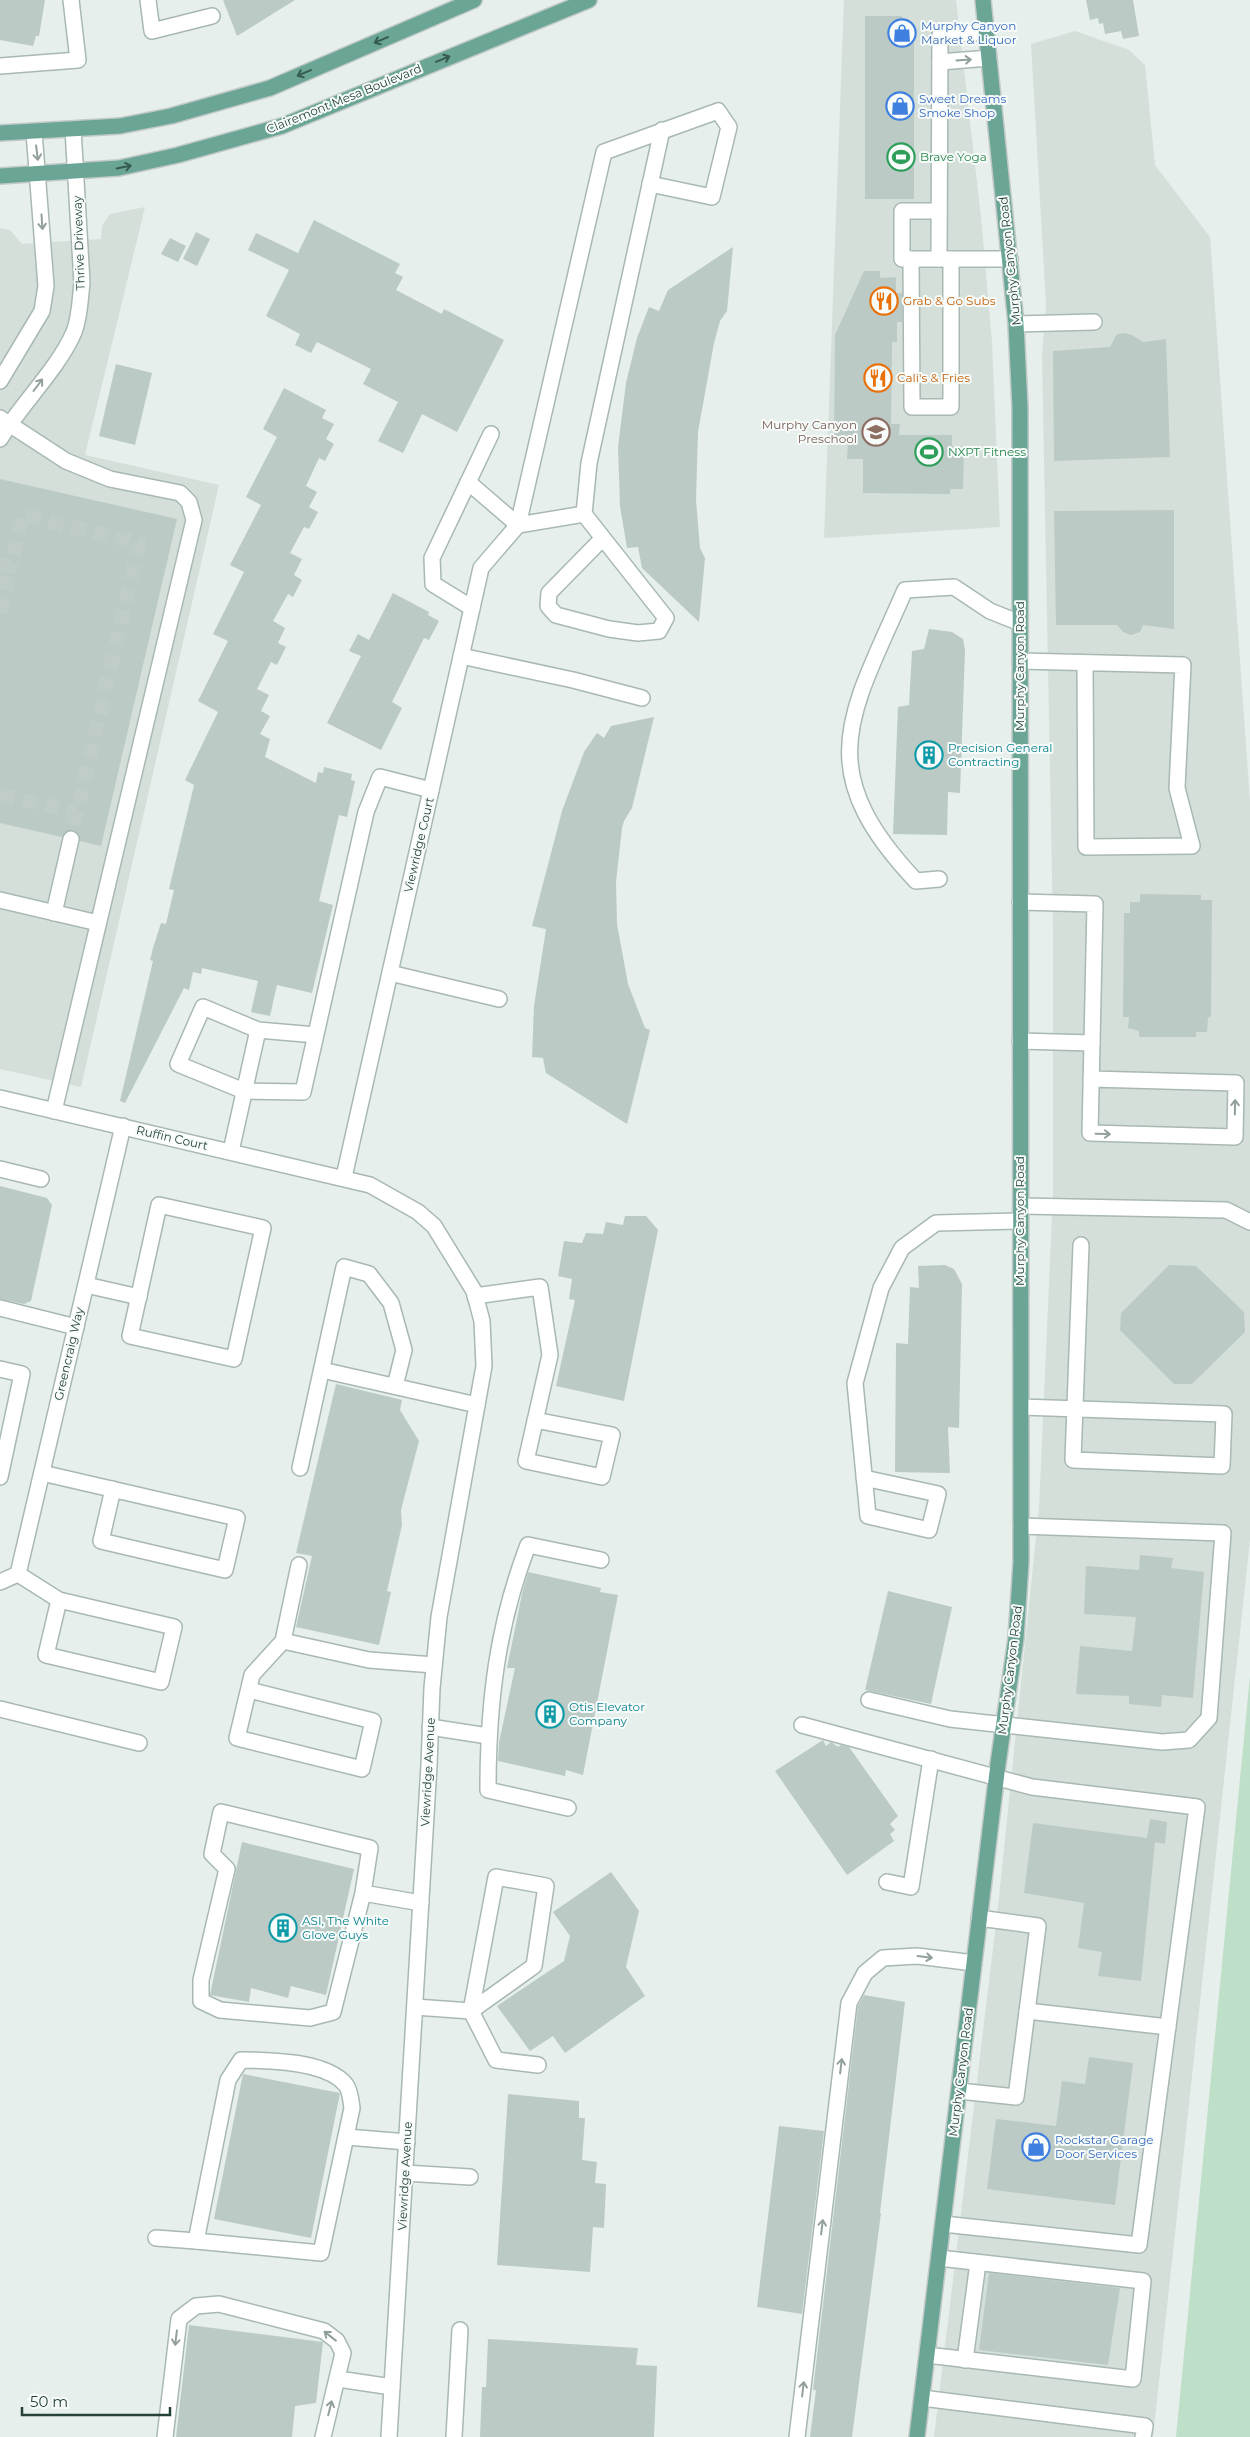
<svg xmlns="http://www.w3.org/2000/svg" width="1250" height="2437" font-family="Montserrat,sans-serif">
<style>
.built{fill:#d4dfda}
.green{fill:#bfe0c8}
.building{fill:#bbcac4}
.lines{fill:none;stroke-linecap:round;stroke-linejoin:round}
.minor-tunnel{stroke:#bfccc8;stroke-width:15;stroke-dasharray:15 8;stroke-linecap:butt}
.minor-casing{stroke:#a8b8b2;stroke-width:18}
.major-casing{stroke:#c2cac8;stroke-width:18}
.minor{stroke:#fff;stroke-width:15}
.major{stroke:#6aa596;stroke-width:15}
.oneway{stroke:#365b51}
.oneway2{stroke:#92a09c}
.labels{text-anchor:middle;stroke-width:4;stroke-linejoin:round;paint-order:stroke}
.shop-label{font-size:12px;fill:#366cbe;stroke:#f7fbf9;text-anchor:start}
.street-label{font-size:12px;fill:#24423a;stroke:#f7fbf9}
.leisure-label{font-size:12px;fill:#27864d;stroke:#f7fbf9;text-anchor:start}
.food-label{font-size:12px;fill:#c56008;stroke:#f7fbf9;text-anchor:start}
.education-label{font-size:12px;fill:#785e54;stroke:#f7fbf9;text-anchor:end}
.culture-label{font-size:12px;fill:#0d838f;stroke:#f7fbf9;text-anchor:start}
</style>
<rect width="100%" height="100%" fill="#e6efeb"/>
<g class="built">
<path d="M844 0H956L981 217 992 342 1000 527 824 538Z"/>
<path d="M1075 31 1129 50 1145 65 1155 165 1210 237 1250 802V1540L1153 2437H934L998 1907 1039 1508 1053 1194V929L1042 355 1046 304 1031 44Z"/>
<path d="M145 207 85 455 219 485 81 1087 0 1069V228L10 230 22 244 101 239 102 226 110 214Z"/>
</g>
<path class="green" d="M1250 1676V2437H1176Z"/>
<g class="building">
<path d="M0 0H45L39 36H36L33 46 0 40Z"/>
<path d="M223 0H295L237 36Z"/>
<path d="M1086 0H1133L1139 36 1123 39 1121 31 1105 34 1103 23 1099 24 1098 18 1090 20Z"/>
<path d="M865 16H901L914 27V199H865Z"/>
<path d="M314 220 400 264 395 273 403 277 396 290 442 314 444 309 504 340 457 432 422 414 403 453 378 441 398 402 363 384 371 369 317 342 311 353 295 345 300 334 266 316 289 270 248 250 256 233 298 253Z"/>
<path d="M196 232 210 239 197 266 183 259Z"/>
<path d="M170 238 186 246 178 262 161 254Z"/>
<path d="M733 247 727 311 720 321 714 343 698 432 696 500 700 548 705 558 699 622 642 568 638 547 627 548 620 506 618 447 626 383 637 338 649 307 659 311 668 290Z"/>
<path d="M864 271H880V278L896 277V293H902V322H897V342H892L891 424H900L899 435H952V446H964L963 489H950V494L863 493V459H847L848 443 834 442 835 335Z"/>
<path d="M1125 333 1132 335 1143 342 1166 339 1170 457 1054 461 1053 351 1110 347 1117 334Z"/>
<path d="M116 364 152 373 135 445 99 436Z"/>
<path d="M284 388 326 410 322 418 334 424 326 439 334 444 325 461 319 458 306 486 317 492 309 507 318 512 309 529 304 527 290 553 302 559 294 575 302 580 293 597 288 594 273 621 285 628 278 643 286 647 277 665 271 662 257 689 269 695 261 711 270 716 260 734 270 739 265 757 316 783 318 772 323 773 324 767 352 774 351 780 355 781 347 817 339 815 319 901 333 905 312 993 277 985 270 1016 251 1012 258 981 202 968 201 974 193 972 189 990 184 988 125 1103 120 1101 153 961 150 960 153 948 161 923 166 924 174 890 169 889 194 785 185 780 218 712 198 701 228 641 213 634 244 572 230 565 261 505 246 497 277 437 263 429Z"/>
<path d="M0 479 177 519 101 846 80 841 78 833 73 830 65 832 62 837 0 823Z"/>
<path d="M1174 510V629L1143 625 1140 632 1131 635 1123 632 1117 625H1056L1054 511Z"/>
<path d="M393 593 429 612 428 615 439 621 429 640 424 638 392 702 402 708 381 750 327 723 361 656 349 651 358 634 369 640Z"/>
<path d="M929 629 952 632 963 639 965 650 960 793 948 792 947 835 893 834 898 707 909 705 912 651 924 649Z"/>
<path d="M654 717 632 808 624 821 622 828 616 882 617 924 628 984 645 1028 650 1030 627 1124 546 1073 543 1058 532 1057 534 1006 546 929 532 926 562 811 584 752 597 733 604 738 611 726Z"/>
<path d="M1140 894 1201 895V900H1212L1211 1016 1208 1018 1207 1032H1196V1037H1139V1031L1128 1028 1129 1017H1123L1124 913H1130V902H1140Z"/>
<path d="M0 1186 47 1198 52 1205 31 1301 24 1304 0 1299Z"/>
<path d="M625 1216H646L658 1230 624 1401 556 1386 575 1300 569 1299 572 1279 558 1276 564 1241 582 1243 586 1233 603 1234 606 1222 623 1225Z"/>
<path d="M945 1265 954 1269 962 1284 959 1428 948 1427 950 1473 895 1472 896 1343 908 1344 910 1287 919 1288 918 1266Z"/>
<path d="M1169 1265 1196 1266 1244 1312 1245 1332 1192 1384H1174L1120 1330 1121 1313Z"/>
<path d="M336 1384 402 1400 400 1410 419 1441 401 1510 402 1525 387 1591 391 1592 379 1645 296 1627 312 1556 296 1553Z"/>
<path d="M1140 1555 1173 1558 1171 1568 1204 1572 1193 1698 1162 1695 1161 1707 1129 1704V1696L1076 1694 1080 1646 1132 1651 1136 1617 1084 1614 1086 1566 1139 1570Z"/>
<path d="M528 1572 601 1588 600 1592 618 1595 583 1775 566 1770 565 1776 498 1761 499 1742 515 1668H507L522 1594Z"/>
<path d="M888 1591 952 1607 931 1704 865 1690Z"/>
<path d="M823 1740 826 1746 831 1742 838 1747 841 1745 849 1747 898 1816 890 1824 895 1830 890 1834 894 1841 847 1875 775 1771Z"/>
<path d="M1150 1819 1167 1822 1165 1844 1155 1842 1141 1981 1098 1976 1102 1952 1078 1948 1084 1903 1024 1893 1033 1823 1147 1838Z"/>
<path d="M242 1842 354 1869 326 1995 291 1986 288 1998 251 1988 249 2002 210 1995Z"/>
<path d="M611 1872 639 1911 626 1967 645 1996 565 2053 553 2036 530 2051 497 2006 564 1961 570 1936 553 1912Z"/>
<path d="M864 1995 905 2002 880 2213H881L852 2437H810L816 2390H813L858 2006Z"/>
<path d="M1089 2057 1133 2063 1115 2205 987 2189 996 2119 1056 2126 1062 2081 1085 2084Z"/>
<path d="M243 2074 340 2093 311 2238 214 2219Z"/>
<path d="M508 2094 579 2101V2118H585L582 2160 597 2162 595 2183 606 2184 604 2228 593 2227 590 2272 497 2265Z"/>
<path d="M779 2126 824 2131 802 2314 757 2307Z"/>
<path d="M989 2273 1120 2288 1108 2365 979 2350Z"/>
<path d="M189 2325 323 2342 316 2403 295 2406 292 2437H176Z"/>
<path d="M488 2339 638 2348 636 2365 657 2366 654 2437H480L482 2387H486Z"/>
</g>
<g class="lines">
<g class="minor-tunnel">
<path d="M0 564 11 567 22 515 139 543 71 839"/>
<path d="M0 613 11 567"/>
<path d="M0 795 77 812"/>
</g>
<g class="minor-casing">
<g id="minor">
<path d="M148 0 152 31 212 16"/>
<path d="M986 32 940 35 939 259H1010"/>
<path d="M940 62 989 58"/>
<path d="M0 66 78 60 71 0"/>
<path d="M911 259 912 407H951V259"/>
<path d="M939 259H902V211H939"/>
<path d="M1016 324 1094 322"/>
<path d="M0 381 42 311 46 286 34 132"/>
<path d="M0 418 66 461 110 479 180 493 189 502 194 520 54 1111"/>
<path d="M0 439C21 404 58 369 74 332 80 317 80 299 82 283L73 129"/>
<path d="M468 482 518 525 584 514"/>
<path d="M603 538 549 593 548 606 556 615 609 629 638 633 659 631 666 618 584 514 589 463 662 130"/>
<path d="M472 608 433 584 432 558 491 434"/>
<path d="M461 656 573 680 642 698"/>
<path d="M1020 661 1183 665 1177 788 1192 846 1086 847 1085 663"/>
<path d="M939 879 916 881C809 768 851 714 905 590L954 587 990 611 1020 623"/>
<path d="M0 900 98 923"/>
<path d="M54 913 71 839"/>
<path d="M390 973 499 999"/>
<path d="M316 1035 258 1030 203 1007 178 1064 244 1091 303 1092 366 812 380 777 431 790"/>
<path d="M1020 1041 1092 1043 1095 904 1020 902"/>
<path d="M1091 1079 1236 1083 1235 1137 1090 1133 1092 1043"/>
<path d="M0 1098 370 1185 418 1212 434 1226 474 1291 482 1321 484 1366 439 1617 432 1688 429 1765 389 2437"/>
<path d="M231 1151 258 1030"/>
<path d="M0 1169 41 1179"/>
<path d="M344 1177 481 568 518 525 604 152 718 111 729 127 712 197 650 184"/>
<path d="M159 1205 263 1228 234 1359 130 1336Z"/>
<path d="M1021 1206 1226 1210 1250 1222"/>
<path d="M86 1285 139 1297"/>
<path d="M475 1296 540 1287 550 1355 526 1461 602 1477 612 1435 535 1420"/>
<path d="M0 1308 76 1327"/>
<path d="M0 1369 22 1374 0 1477"/>
<path d="M322 1370 477 1405"/>
<path d="M1021 1407 1224 1414 1222 1466 1073 1460 1081 1245"/>
<path d="M300 1468 344 1267 369 1274 391 1303 404 1350 395 1386"/>
<path d="M42 1473 237 1518 225 1570 101 1541 113 1489"/>
<path d="M864 1478 938 1494 929 1530 868 1516 855 1383 881 1288 902 1248 936 1223 1020 1221"/>
<path d="M299 1565 283 1641 369 1660 434 1665"/>
<path d="M18 1574 59 1600 174 1627 161 1682 46 1655 59 1600"/>
<path d="M0 1582 18 1574 123 1126"/>
<path d="M249 1690 373 1721 362 1769 237 1738 252 1675 283 1641"/>
<path d="M869 1700 950 1719 1162 1742 1189 1740 1209 1718 1223 1533 1021 1526"/>
<path d="M0 1709 139 1743"/>
<path d="M802 1725 1032 1787 1197 1807 1139 2245 943 2224"/>
<path d="M430 1727 488 1736"/>
<path d="M568 1808 488 1790C488 1703 497 1626 528 1545L601 1560"/>
<path d="M887 1882 911 1887 931 1759"/>
<path d="M363 1893 370 1848 221 1812 212 1854 227 1869 201 1980V2001L220 2010 310 2018 333 2012 363 1893 421 1903"/>
<path d="M415 2007 471 2011 534 1966 546 1886 496 1877 471 2011 496 2060 538 2065"/>
<path d="M1027 2011 1168 2027"/>
<path d="M241 2060C270 2060 327 2061 346 2085 350 2090 351 2101 352 2108L321 2253 196 2241 228 2080Z"/>
<path d="M959 2091 1016 2097 1038 1926 979 1918"/>
<path d="M347 2137 407 2142"/>
<path d="M405 2173 470 2177"/>
<path d="M156 2238 196 2241"/>
<path d="M927 2355 1133 2379 1143 2281 939 2258"/>
<path d="M965 2360 978 2263"/>
<path d="M338 2379 392 2387"/>
<path d="M922 2398 1145 2426 1143 2437"/>
<path d="M165 2437 179 2319 196 2306 219 2304 324 2331 337 2341 343 2353 323 2437"/>
<path d="M454 2437 460 2330"/>
<path d="M797 2437 849 2003 865 1973 883 1958 917 1956 974 1963"/>
</g>
</g>
<g class="major-casing">
<g id="major">
<path d="M0 133 120 126 171 116 270 88 474 0"/>
<path d="M0 176 119 168 178 155 282 126 589 0"/>
<path d="M917 2437 998 1764 1016 1638 1021 1562 1020 408 1016 324 983 0"/>
</g>
</g>
<use href="#minor" class="minor"/>
<use href="#major" class="major"/>
</g>
<defs><path id="oneway-shaft" d="M-6 0H5M1.5-3L5.5 0L1.5 3" fill="none" stroke-width="1.6" stroke-linecap="round" stroke-linejoin="round" transform="scale(1.25)"/></defs>
<g class="oneway">
<use href="#oneway-shaft" transform="translate(381 40) rotate(157)"/>
<use href="#oneway-shaft" transform="translate(443 59) rotate(-22)"/>
<use href="#oneway-shaft" transform="translate(304 73) rotate(157)"/>
<use href="#oneway-shaft" transform="translate(124 167) rotate(-11)"/>
</g>
<g class="oneway2">
<use href="#oneway-shaft" transform="translate(964 60) rotate(-4)"/>
<use href="#oneway-shaft" transform="translate(37 153) rotate(83)"/>
<use href="#oneway-shaft" transform="translate(42 222) rotate(86)"/>
<use href="#oneway-shaft" transform="translate(38 385) rotate(-53)"/>
<use href="#oneway-shaft" transform="translate(1235 1107) rotate(-89)"/>
<use href="#oneway-shaft" transform="translate(1103 1134) rotate(1)"/>
<use href="#oneway-shaft" transform="translate(925 1957) rotate(7)"/>
<use href="#oneway-shaft" transform="translate(841 2066) rotate(-83)"/>
<use href="#oneway-shaft" transform="translate(822 2227) rotate(-83)"/>
<use href="#oneway-shaft" transform="translate(330 2336) rotate(-142)"/>
<use href="#oneway-shaft" transform="translate(176 2338) rotate(97)"/>
<use href="#oneway-shaft" transform="translate(803 2389) rotate(-83)"/>
<use href="#oneway-shaft" transform="translate(330 2408) rotate(-76)"/>
</g>
<defs>
<g id="shop-ring" transform="scale(1.4375)"><circle r="9.5" fill="#f7fbf9" stroke="#3f7fe0" stroke-width="1.5"/><path d="M-5-2.5h2.3a2.7 3.5 0 0 1 5.4 0H5L5.5 6h-11ZM-1.5-2.5h3a1.5 2.3 0 0 0-3 0Z" fill="#3f7fe0"/></g>
<g id="stadium-ring" transform="scale(1.4375)"><circle r="9.5" fill="#f7fbf9" stroke="#2e9e5b" stroke-width="1.5"/><path d="M0-5a6.5 5 0 1 0 0 10a6.5 5 0 1 0 0-10ZM-3.5-1.8h7v3.6h-7Z" fill="#2e9e5b"/></g>
<g id="restaurant-ring" transform="scale(1.4375)"><circle r="9.5" fill="#f7fbf9" stroke="#e8710a" stroke-width="1.5"/><path d="M-5-6h1v4h1v-4h1v4h1v-4h1v5L-1.5 .5V6h-2V.5L-5-1ZM5-6V6H3V1.5H1.5Q1.5-4 5-6Z" fill="#e8710a"/></g>
<g id="school-ring" transform="scale(1.4375)"><circle r="9.5" fill="#f7fbf9" stroke="#8d6e63" stroke-width="1.5"/><path d="M0-5L7-2L0 1L-7-2ZM-4 1L0 2.5L4 1V4Q0 6-4 4Z" fill="#8d6e63"/></g>
<g id="building-ring" transform="scale(1.4375)"><circle r="9.5" fill="#f7fbf9" stroke="#0f9aa8" stroke-width="1.5"/><path d="M-4-6H4V6H1V3H-1V6H-4ZM-2.5-4.3h1.7v1.8h-1.7ZM.8-4.3h1.7v1.8H.8ZM-2.5-1h1.7V.8h-1.7ZM.8-1h1.7V.8H.8Z" fill="#0f9aa8"/></g>
</defs>
<g fill-rule="evenodd">
<use href="#shop-ring" x="902" y="33"/>
<use href="#shop-ring" x="900" y="106"/>
<use href="#stadium-ring" x="901" y="157"/>
<use href="#restaurant-ring" x="884" y="301"/>
<use href="#restaurant-ring" x="878" y="378"/>
<use href="#school-ring" x="876" y="432"/>
<use href="#stadium-ring" x="929" y="452"/>
<use href="#building-ring" x="929" y="755"/>
<use href="#building-ring" x="550" y="1714"/>
<use href="#building-ring" x="283" y="1928"/>
<use href="#shop-ring" x="1036" y="2147"/>
</g>
<g class="labels">
<g class="shop-label">
<text x="921" y="30">Murphy Canyon<tspan x="921" dy="14">Market &amp; Liquor</tspan></text>
<text x="919" y="103">Sweet Dreams<tspan x="919" dy="14">Smoke Shop</tspan></text>
<text x="1055" y="2144">Rockstar Garage<tspan x="1055" dy="14">Door Services</tspan></text>
</g>
<g class="street-label">
<text transform="translate(344 99) rotate(-22)" y="4">Clairemont Mesa Boulevard</text>
<text transform="translate(79 243) rotate(-92)" y="4">Thrive Driveway</text>
<text transform="translate(1010 261) rotate(-96)" y="4">Murphy Canyon Road</text>
<text transform="translate(1020 666) rotate(-90)" y="4">Murphy Canyon Road</text>
<text transform="translate(419 845) rotate(-77)" y="4">Viewridge Court</text>
<text transform="translate(172 1138) rotate(13)" y="4">Ruffin Court</text>
<text transform="translate(1020 1221) rotate(-90)" y="4">Murphy Canyon Road</text>
<text transform="translate(69 1354) rotate(-77)" y="4">Greencraig Way</text>
<text transform="translate(1010 1670) rotate(-83)" y="4">Murphy Canyon Road</text>
<text transform="translate(428 1772) rotate(-87)" y="4">Viewridge Avenue</text>
<text transform="translate(961 2072) rotate(-83)" y="4">Murphy Canyon Road</text>
<text transform="translate(405 2176) rotate(-87)" y="4">Viewridge Avenue</text>
</g>
<g class="leisure-label">
<text x="920" y="161">Brave Yoga</text>
<text x="948" y="456">NXPT Fitness</text>
</g>
<g class="food-label">
<text x="903" y="305">Grab &amp; Go Subs</text>
<text x="897" y="382">Cali's &amp; Fries</text>
</g>
<g class="education-label">
<text x="857" y="429">Murphy Canyon<tspan x="857" dy="14">Preschool</tspan></text>
</g>
<g class="culture-label">
<text x="948" y="752">Precision General<tspan x="948" dy="14">Contracting</tspan></text>
<text x="569" y="1711">Otis Elevator<tspan x="569" dy="14">Company</tspan></text>
<text x="302" y="1925">ASI, The White<tspan x="302" dy="14">Glove Guys</tspan></text>
</g>
</g>
<path d="M22 2407v8h148v-8" fill="none" stroke="#24423a" stroke-width="2.5"/>
<text x="30" y="2407" font-size="15" fill="#24423a" stroke="#f7fbf9" stroke-width="4" paint-order="stroke">50 m</text>
</svg>
